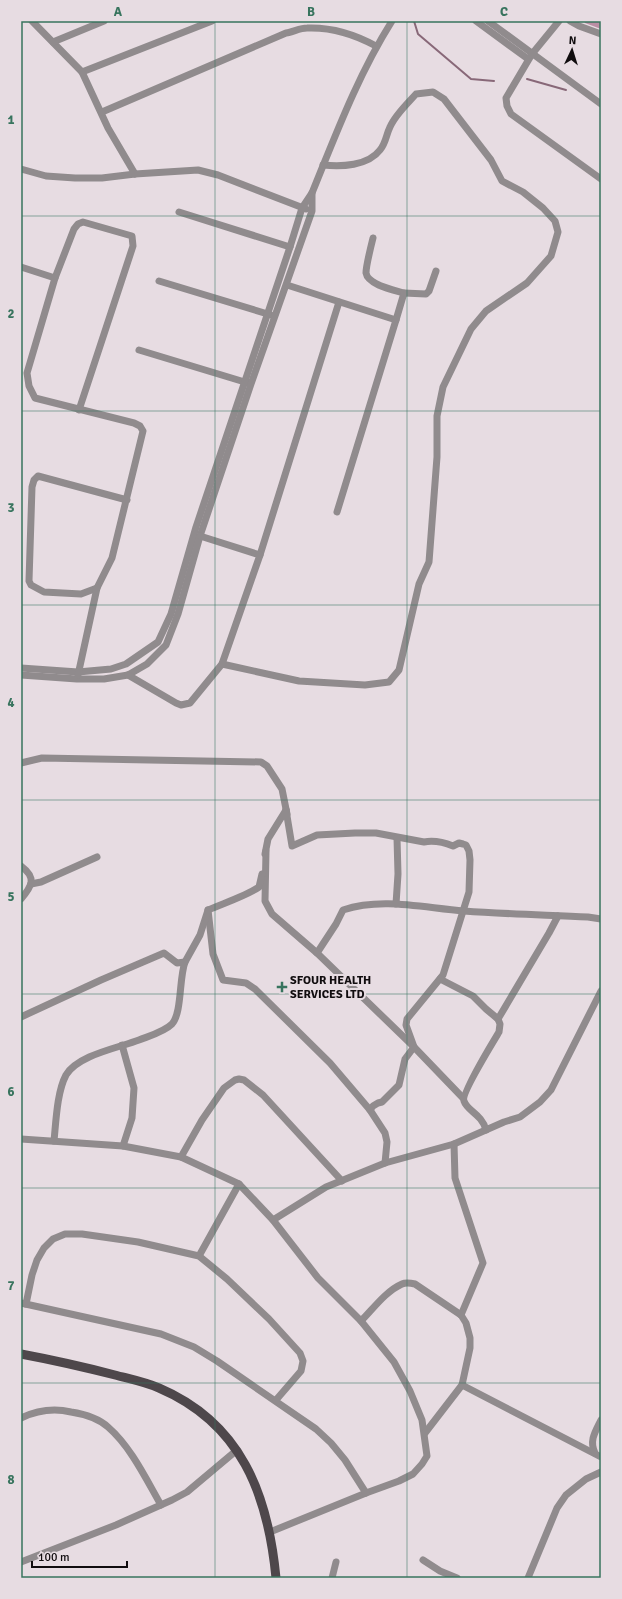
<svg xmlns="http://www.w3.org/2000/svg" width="622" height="1599" font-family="Signika,sans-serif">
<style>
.forest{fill:#ba8ea4}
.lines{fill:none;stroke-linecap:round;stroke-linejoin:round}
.stream{stroke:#886878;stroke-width:2}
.minor{stroke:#908b8d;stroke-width:7}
.major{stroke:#4e474b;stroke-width:9}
.grid{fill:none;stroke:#38745e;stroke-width:1;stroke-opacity:0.55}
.poi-dot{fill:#38745e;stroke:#e7dce2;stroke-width:1.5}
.labels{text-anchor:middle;stroke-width:4;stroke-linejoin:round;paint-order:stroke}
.poi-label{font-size:12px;font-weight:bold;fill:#100c0e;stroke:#e7dce2;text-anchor:start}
.neatline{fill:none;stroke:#38745e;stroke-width:1.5}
.grid-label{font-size:13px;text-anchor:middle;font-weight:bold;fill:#38745e}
</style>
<rect width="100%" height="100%" fill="#e7dce2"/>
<path class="forest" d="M584 21H601V29L585 23Z"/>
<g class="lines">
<g class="stream">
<path d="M414 21 418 34 471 79 494 81"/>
<path d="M527 79 566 90"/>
</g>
<g class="minor">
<path d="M32 21 82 72 108 128 135 174"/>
<path d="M476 21 528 59"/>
<path d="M488 21 601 104"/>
<path d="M559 21 532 54 506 98 507 106 511 114 601 179"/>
<path d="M570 21 579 26 601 34"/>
<path d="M53 42 104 21"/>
<path d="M82 72 212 21"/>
<path d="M102 112 286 33C293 32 300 28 307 28 331 27 356 35 376 46"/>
<path d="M21 169 46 176 75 178H102L135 174 198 170 218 175 306 209"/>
<path d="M179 212 290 247"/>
<path d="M373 238C371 246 366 266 366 273 368 285 394 290 404 293L396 320"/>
<path d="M21 267 55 278 27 373 29 386 35 398 134 423 140 426 143 431 112 558 97 588 81 594 44 592 31 585 29 581 32 487 34 480 38 476 127 500"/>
<path d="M55 278 74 229 78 224 83 222 132 236 133 246 79 410"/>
<path d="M159 281 271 315"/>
<path d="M287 285 396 320 337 512"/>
<path d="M404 293 426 294 429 291 436 271"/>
<path d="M139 350 248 383"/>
<path d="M260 555 339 302"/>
<path d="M222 664 299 681 365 685 389 682 399 670 419 584 429 562 437 457V416L443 387 471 329 486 311 527 283 551 256 558 232 555 221 543 208 523 192 502 181 491 160 444 99 433 92 416 94C407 104 395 115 390 127 386 135 386 143 380 150 368 166 341 167 323 165"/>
<path d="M21 668 78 672 111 669 126 664 158 642 171 614 196 527 290 247 302 208 312 193C336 134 358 75 392 21"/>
<path d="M21 675 77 679H104L128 675 147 664 166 645 178 614 200 536 251 384 312 211V193"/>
<path d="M78 675 97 588"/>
<path d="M128 675 176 703 181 705 190 703 222 664 260 555 200 536"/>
<path d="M21 763 42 758 261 762 267 766 282 789 287 814"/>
<path d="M286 810 292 846 317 835 355 833H376L424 842C435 840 443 842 453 846L459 843 463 844 466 845 469 851 470 860 469 892 443 975 407 1019 406 1025 414 1047 405 1059 399 1085 382 1102 378 1103 373 1106 370 1110"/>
<path d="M266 851 265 901 272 914 317 953 414 1047 463 1098"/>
<path d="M265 854 268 839 286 810"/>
<path d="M21 866C37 878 32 886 21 899"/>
<path d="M31 884 41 882 97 857"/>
<path d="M396 904 398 874 397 838"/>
<path d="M208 910 213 954 223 980 246 983 255 989 330 1063 370 1110 385 1133 387 1142 385 1163"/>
<path d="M317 953 336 924 343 910C382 897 424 908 464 911 505 914 547 915 588 917L601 919"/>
<path d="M185 962 200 935 208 910C224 903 246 896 259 887L262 874"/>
<path d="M440 979 473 996 486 1009 498 1019 500 1024 499 1032C493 1042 461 1094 464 1101 467 1111 482 1114 486 1130"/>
<path d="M21 1017 101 980 164 953 177 963 185 962C179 978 182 1013 172 1024 164 1032 149 1036 139 1040 118 1048 78 1055 66 1075 57 1092 56 1121 54 1141"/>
<path d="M498 1019 549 933 558 916"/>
<path d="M122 1045 134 1088 132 1118 123 1146"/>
<path d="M21 1139 123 1146 181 1157 239 1184 273 1220 318 1278 361 1321 394 1362 410 1391 422 1420 427 1456 422 1464 413 1474 399 1481 366 1493 270 1532"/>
<path d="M454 1144 455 1178 483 1263 461 1315"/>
<path d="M181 1157 202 1120 224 1088 235 1080 239 1079 244 1080 263 1095 342 1181"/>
<path d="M273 1220 326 1187 385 1163 454 1144 504 1122 520 1117 540 1102 551 1090 601 991"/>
<path d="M199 1256 239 1184"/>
<path d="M21 1303 161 1334 194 1347 217 1361 316 1429 331 1443 345 1460 366 1493"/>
<path d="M26 1304 32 1275 37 1260 44 1248 53 1239 65 1234H82L138 1242 199 1256 227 1279 269 1319 300 1353 303 1361 301 1371 276 1400"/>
<path d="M361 1321C373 1309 386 1291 402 1284 406 1282 411 1283 415 1284L461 1315 466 1323 470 1338V1348L462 1385 425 1433"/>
<path d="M462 1385 601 1457"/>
<path d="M21 1418C38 1410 54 1408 71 1412 84 1414 98 1418 108 1427 131 1447 146 1479 161 1505"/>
<path d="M595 1453C589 1441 595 1432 601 1420"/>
<path d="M423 1560 440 1571 457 1578"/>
<path d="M21 1562 116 1525 172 1500 187 1492 237 1450"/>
<path d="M332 1578 336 1562"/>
<path d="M528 1578 557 1508 566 1495 586 1479 601 1472"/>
</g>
<path class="major" d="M21 1354C53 1360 84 1367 115 1375 130 1379 145 1382 159 1388 241 1423 268 1494 276 1578"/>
</g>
<path class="grid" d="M215 21V1578M407 21V1578M21 216H601M21 411H601M21 605H601M21 800H601M21 994H601M21 1188H601M21 1383H601"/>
<path class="poi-dot" d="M280 981h4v4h4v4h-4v4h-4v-4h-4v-4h4z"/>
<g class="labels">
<g class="poi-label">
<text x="290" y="984">SFOUR HEALTH<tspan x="290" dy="14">SERVICES LTD</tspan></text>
</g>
</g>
<rect width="622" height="1599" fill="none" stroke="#e7dce2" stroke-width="44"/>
<g transform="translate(572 50) rotate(4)" stroke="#e7dce2" stroke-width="3" paint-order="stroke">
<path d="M0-3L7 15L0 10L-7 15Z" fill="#100c0e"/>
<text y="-6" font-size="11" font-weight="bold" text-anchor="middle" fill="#100c0e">N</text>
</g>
<path d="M32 1561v6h95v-6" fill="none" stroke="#100c0e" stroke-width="2"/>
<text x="38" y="1561" font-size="12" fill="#100c0e" stroke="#e7dce2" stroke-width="3" paint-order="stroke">100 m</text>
<rect x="22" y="22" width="578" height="1555" class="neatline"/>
<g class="grid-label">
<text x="118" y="16">A</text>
<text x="311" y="16">B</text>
<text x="504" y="16">C</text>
<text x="11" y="124">1</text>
<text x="11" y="318">2</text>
<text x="11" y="512">3</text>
<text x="11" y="707">4</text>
<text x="11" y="901">5</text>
<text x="11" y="1096">6</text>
<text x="11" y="1290">7</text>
<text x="11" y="1484">8</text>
</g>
</svg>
